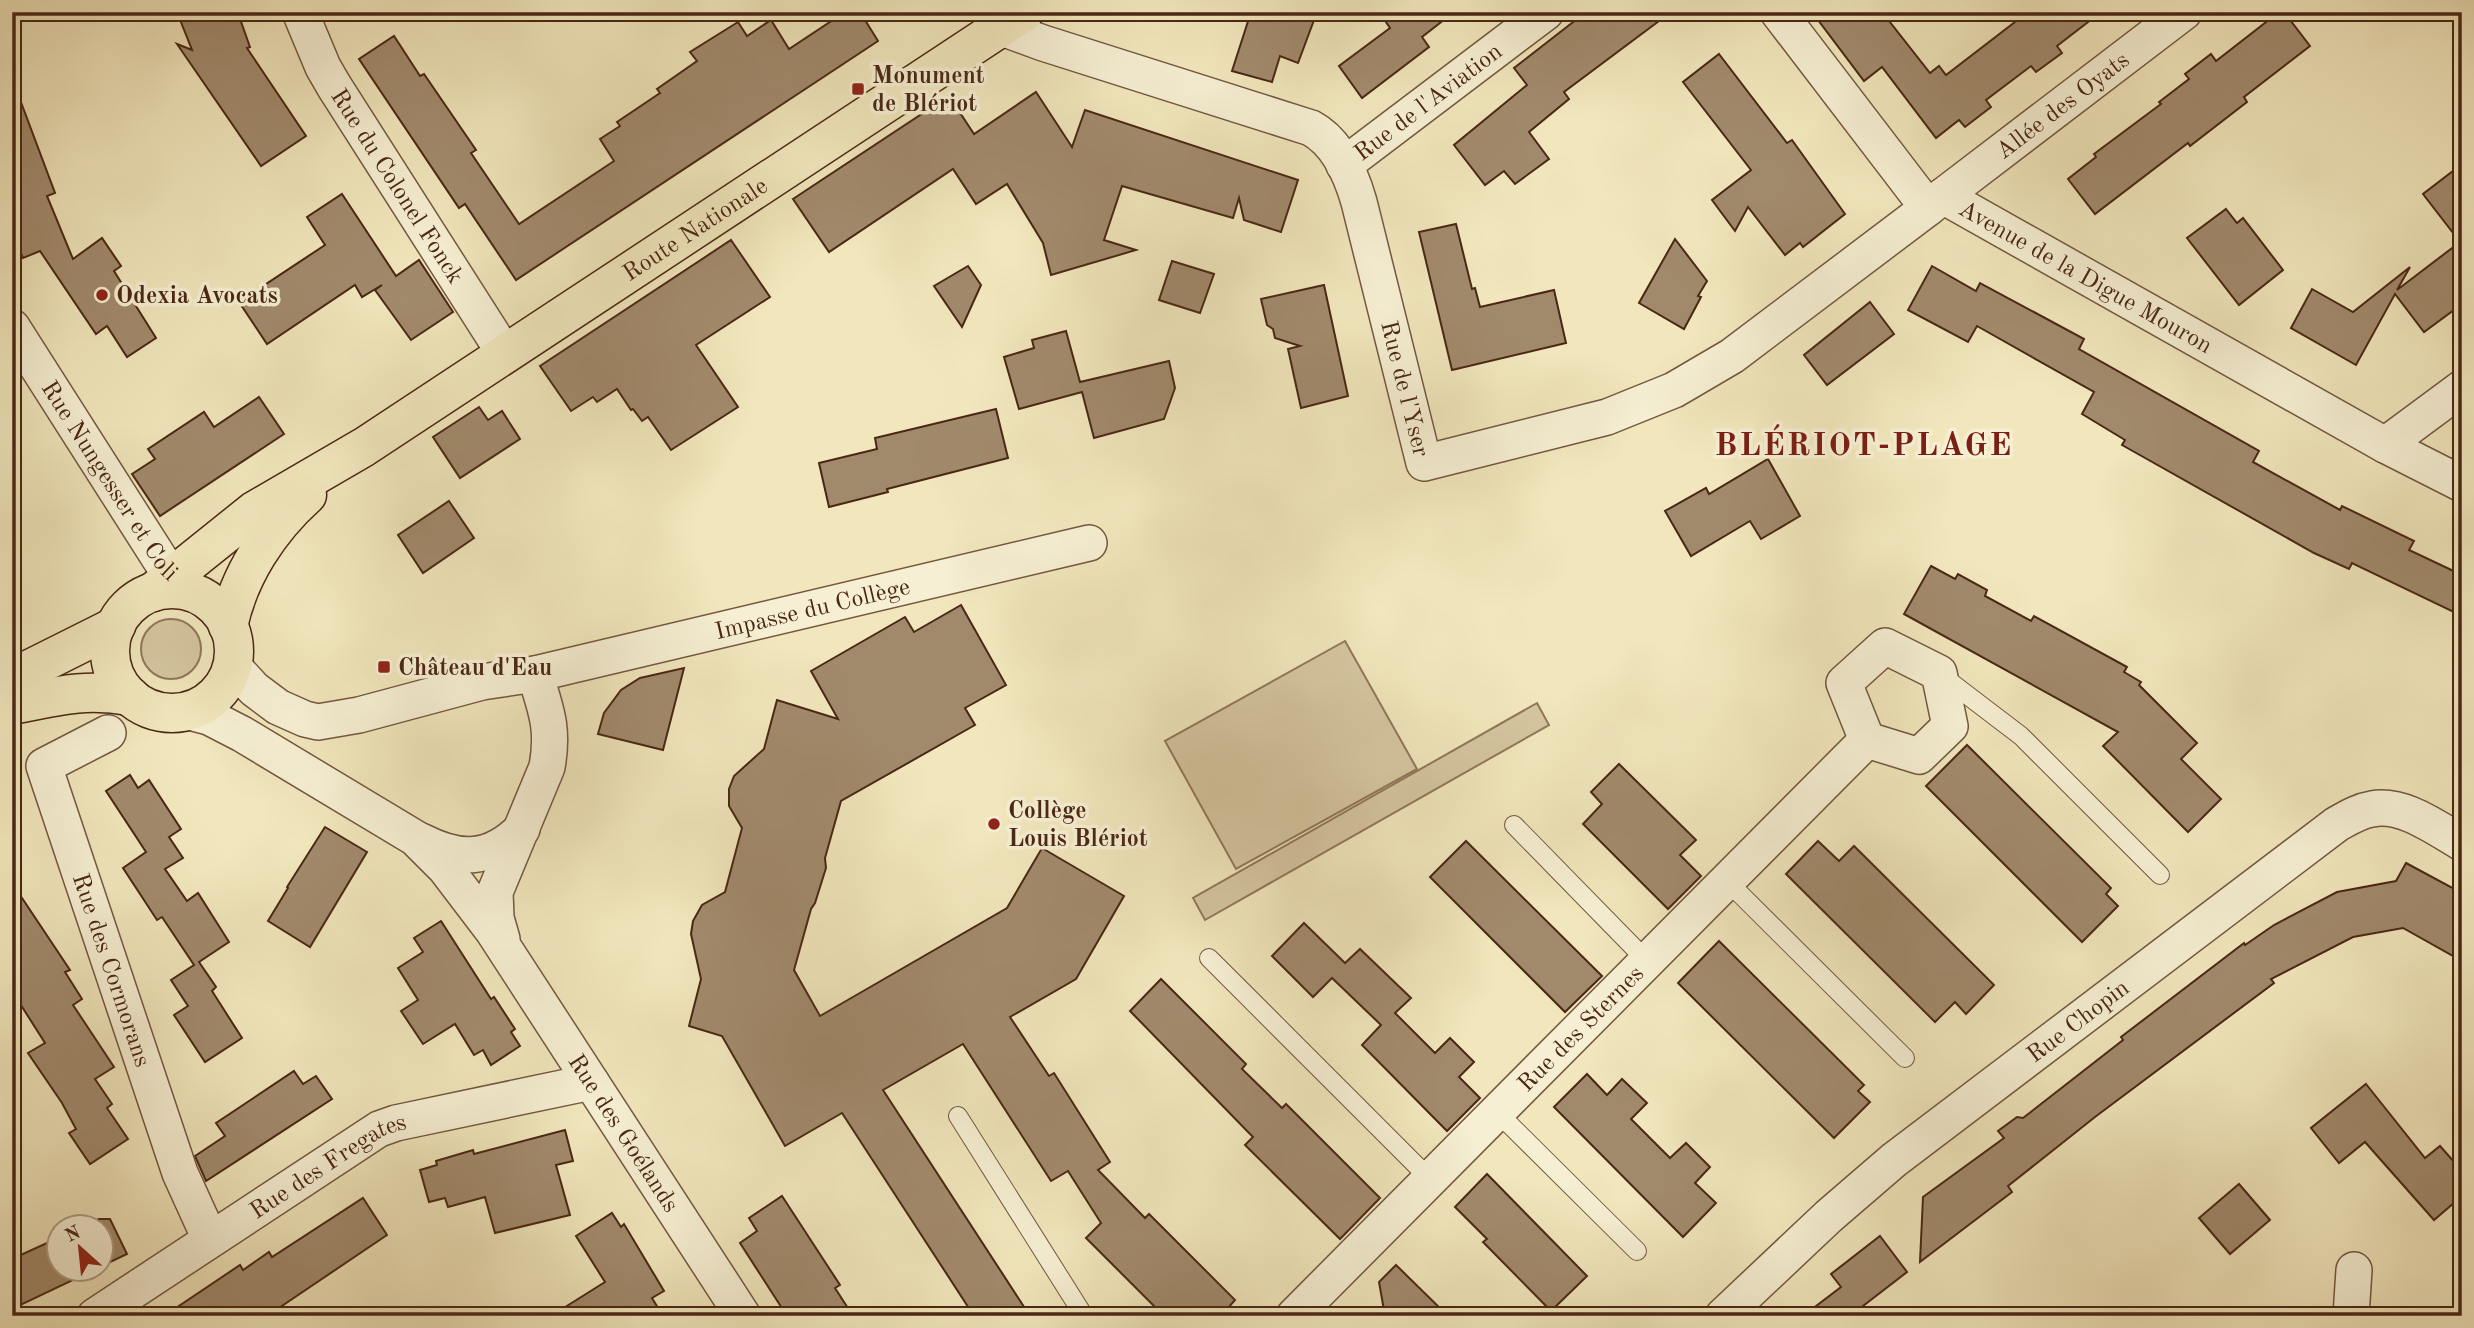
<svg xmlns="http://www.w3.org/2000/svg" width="2474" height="1328" font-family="'Old Standard TT',serif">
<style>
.green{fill:#d5c6a0;stroke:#90765a;stroke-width:2}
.building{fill:#a18a6c;stroke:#4a2715;stroke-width:2}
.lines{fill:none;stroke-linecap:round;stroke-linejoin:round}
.lane-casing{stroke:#74573f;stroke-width:20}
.street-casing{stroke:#74573f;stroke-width:38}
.primary-casing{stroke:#4a2715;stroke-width:41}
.lane{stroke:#f6efd3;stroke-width:18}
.street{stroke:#f6efd3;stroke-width:35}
.primary{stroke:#f1e6bc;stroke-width:38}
.poi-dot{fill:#8f2418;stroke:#f6efd3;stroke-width:2.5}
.labels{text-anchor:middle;stroke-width:7;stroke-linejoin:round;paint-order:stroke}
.poi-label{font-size:24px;font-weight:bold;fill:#4a2715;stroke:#f6efd3;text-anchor:start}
.street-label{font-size:24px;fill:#4a2715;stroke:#f6efd3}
.district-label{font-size:32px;font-weight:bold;letter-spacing:2px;fill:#7a1f14;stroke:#f6efd3}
</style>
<rect width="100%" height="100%" fill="#f1e6bc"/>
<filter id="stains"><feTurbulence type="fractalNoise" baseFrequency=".00286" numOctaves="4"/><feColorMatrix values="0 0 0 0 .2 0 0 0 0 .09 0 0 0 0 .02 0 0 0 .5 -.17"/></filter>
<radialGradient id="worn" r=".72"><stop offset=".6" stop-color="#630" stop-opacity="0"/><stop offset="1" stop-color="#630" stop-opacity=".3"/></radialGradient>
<g class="green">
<circle cx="171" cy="649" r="30"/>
<path d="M1345 641 1417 769 1236 869 1165 741Z"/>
<path d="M1537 703 1549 725 1205 920 1193 898Z"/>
</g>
<g class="building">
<path d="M177 12H226L239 16 250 47 247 48 306 136 261 166 177 44 192 50Z"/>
<path d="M845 12H860L878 41 516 280 465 204 459 208 359 59 394 36 420 76 424 74 476 150 471 153 519 224 614 161 600 139 620 126 617 122 660 93 657 89 697 61 690 52 738 22 747 36 771 20 789 49Z"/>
<path d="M1251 12H1317L1298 63 1280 56 1272 82 1232 71Z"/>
<path d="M1379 12H1454L1422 37 1429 47 1362 98 1339 66 1390 28Z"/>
<path d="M1586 12H1671L1564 92 1569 99 1529 132 1549 159 1515 184 1504 171 1485 185 1454 145 1527 85 1514 68Z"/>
<path d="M1812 12H1882L1930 73 1939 66 1946 75 2028 12H2101L2057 46 2062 53 2036 72 2031 66 1986 100 1991 107 1965 127 1959 120 1936 138 1882 67 1864 81Z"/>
<path d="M2279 12H2284L2310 46 2244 97 2247 102 2190 146 2188 143 2095 214 2068 179 2096 157 2094 154 2161 104 2159 102 2189 79 2185 74 2211 54 2216 61Z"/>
<path d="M1719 54 1787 143 1792 140 1845 214 1803 247 1800 243 1785 255 1748 207 1735 231 1712 200 1751 170 1683 82Z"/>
<path d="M12 89H16L55 193 47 196 73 259 102 238 121 266 114 271 156 338 127 357 107 326 96 334 40 251 23 258 12 233Z"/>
<path d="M1036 92 1072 147 1085 110 1298 180 1281 232 1244 220 1239 198 1233 218 1122 186 1104 240 1136 250 1051 275 1043 243 1007 184 976 204 953 169 829 252 793 199 949 96 974 134Z"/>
<path d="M2462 164V304L2424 332 2395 294 2356 365 2291 328 2312 289 2353 312 2410 267 2397 290 2460 242 2423 194Z"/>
<path d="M342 194 396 276 419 260 453 312 411 340 375 290 382 285 362 297 355 285 267 344 239 302 325 245 307 217Z"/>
<path d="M2226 209 2237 223 2243 218 2283 270 2239 305 2187 238Z"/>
<path d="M1456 224 1472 289 1475 288 1480 307 1554 290 1566 343 1452 370 1419 232Z"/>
<path d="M1675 239 1707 281 1698 296 1701 297 1684 329 1639 303Z"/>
<path d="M731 240 770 297 696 345 738 407 671 450 648 417 642 421 633 409 631 410 617 389 597 402 593 397 571 411 540 366Z"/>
<path d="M1172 261 1214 274 1200 313 1159 300Z"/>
<path d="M968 266 981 285 962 327 934 286Z"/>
<path d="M1932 266 1976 291 1980 283 2084 339 2079 349 2259 451 2253 462 2340 510 2342 506 2414 541 2409 550 2462 575V616L2352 563 2349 569 2314 553 2122 445 2125 440 2082 414 2094 392 1977 326 1968 342 1908 310Z"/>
<path d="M1324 285 1348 396 1301 408 1288 349 1300 346 1275 338 1273 329 1267 325 1261 299Z"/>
<path d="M1870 302 1894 334 1827 385 1804 355Z"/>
<path d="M1066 331 1080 382 1169 361 1175 388 1164 419 1094 438 1082 392 1019 409 1004 357 1034 348 1032 340Z"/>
<path d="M259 397 284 434 160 516 132 474 155 459 148 449 204 412 214 427Z"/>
<path d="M479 407 488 420 502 411 520 439 460 478 433 437Z"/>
<path d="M996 409 1008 458 887 489 888 492 829 507 819 463 877 449 875 438Z"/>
<path d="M1768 459 1800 516 1761 539 1750 521 1691 556 1665 511 1706 488 1709 494Z"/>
<path d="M449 501 474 538 423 573 398 535Z"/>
<path d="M1931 566 1955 579 1958 574 1987 590 1985 596 2031 621 2034 616 2127 667 2124 672 2141 682 2139 685 2197 743 2181 759 2221 799 2188 832 2103 746 2118 732 1904 614Z"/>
<path d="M961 605 1006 685 965 708 975 725 841 801 825 858 826 868 815 903 811 909 794 970 820 1016 1007 908 1042 848 1124 896 1076 979 1010 1017 1049 1076 1054 1073 1110 1162 1098 1170 1145 1218 1149 1214 1235 1300 1221 1316H1164L1086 1238 1101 1223 1068 1171 1051 1181 963 1044 883 1090 1030 1316H974L842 1113 785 1146 722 1036 689 1026 701 979 691 934 693 921 702 905 725 892 742 828 729 806V789L734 776 764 749 777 700 838 719 811 671 905 617 914 632Z"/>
<path d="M684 668 663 750 598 734 604 713 621 690 640 678Z"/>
<path d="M1967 745 2111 888 2106 894 2118 906 2082 942 1926 786Z"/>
<path d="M1619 764 1696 840 1680 855 1701 876 1668 909 1583 824 1602 804 1591 792Z"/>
<path d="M130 775 138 788 149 780 181 829 169 837 183 858 165 869 187 901 198 893 229 942 199 962 216 987 212 991 242 1038 205 1062 174 1015 188 1006 171 980 194 965 162 917 157 920 123 868 146 852 106 791Z"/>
<path d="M325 827 367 852 310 947 268 921 288 888 287 887Z"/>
<path d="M1466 841 1602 976 1565 1012 1430 877Z"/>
<path d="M1818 841 1839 861 1854 846 1994 985 1966 1014 1955 1002 1935 1022 1786 874Z"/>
<path d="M2406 863 2462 893V961L2403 928 2353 937 2271 979 2274 983 2095 1117 2008 1186 2012 1192 1920 1262 1923 1197 2004 1138 1998 1131 2017 1117 2023 1118 2123 1040 2121 1037 2244 943 2245 945 2274 925 2337 892 2396 881Z"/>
<path d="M12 883 70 970 65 972 82 999 73 1005 114 1067 95 1079 112 1104 107 1108 128 1139 90 1164 69 1133 76 1129 62 1103 28 1053 45 1043 12 991Z"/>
<path d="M441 921 491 999 494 997 515 1029 511 1032 520 1046 491 1065 483 1050 474 1055 455 1024 423 1044 401 1011 418 1000 398 968 423 952 414 938Z"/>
<path d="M1304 923 1345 963 1360 949 1411 998 1395 1013 1435 1053 1450 1038 1474 1062 1459 1077 1480 1098 1447 1131 1362 1045 1381 1025 1332 978 1313 997 1272 956Z"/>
<path d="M1719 941 1864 1085 1858 1091 1870 1102 1834 1138 1678 983Z"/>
<path d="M1161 979 1246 1064 1242 1069 1282 1108 1286 1104 1380 1198 1340 1239 1245 1145 1253 1137 1130 1011Z"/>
<path d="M294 1071 303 1084 316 1076 332 1099 206 1181 195 1156 225 1136 216 1123Z"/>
<path d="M1587 1074 1607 1095 1622 1079 1647 1103 1631 1119 1670 1158 1686 1143 1710 1167 1695 1183 1716 1203 1683 1237 1554 1107Z"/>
<path d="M2366 1084 2425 1158 2440 1146 2462 1171V1196L2434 1220 2365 1142 2339 1163 2311 1128Z"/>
<path d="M565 1130 573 1161 556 1165 570 1215 495 1233 485 1197 448 1207 445 1198 429 1202 420 1170 437 1165 436 1161 473 1150 474 1154Z"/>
<path d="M1487 1174 1587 1276 1551 1311 1483 1242 1487 1239 1455 1207Z"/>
<path d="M2239 1184 2270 1220 2230 1254 2199 1218Z"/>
<path d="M782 1196 840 1285 835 1288 853 1316H787L740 1243 757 1231 749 1218Z"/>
<path d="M363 1198 387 1235 267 1316H164L240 1265 243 1270 269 1252 272 1257Z"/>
<path d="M612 1213 621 1227 624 1224 664 1291 652 1298 663 1316H551L605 1282 576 1236Z"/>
<path d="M99 1219H110L127 1254 102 1266V1227H82Z"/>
<path d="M1880 1236 1907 1272 1850 1316H1803L1841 1287 1831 1274Z"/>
<path d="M60 1237V1269H96L12 1309V1259Z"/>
<path d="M1396 1265 1448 1316H1385L1379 1282Z"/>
</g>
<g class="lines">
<g class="lane-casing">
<g id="lane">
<path d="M1941 675 2021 736 2160 875"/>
<path d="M1514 825 1647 961"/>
<path d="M1727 881 1905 1058"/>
<path d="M1209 958 1430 1179"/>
<path d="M1497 1112 1637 1251"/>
<path d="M958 1116 1084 1316"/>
</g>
</g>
<g class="street-casing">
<g id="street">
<path id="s1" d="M300 12 323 67 334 86 505 354"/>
<path id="s2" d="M993 12 1002 28 1043 43 1311 128C1337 142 1351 174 1359 202L1424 463 1607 417 1674 390 1732 356 1928 208"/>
<path id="s3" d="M1778 12 1928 208 1943 196 2385 445 2462 484"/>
<path id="s4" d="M1344 165 1546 12"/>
<path id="s5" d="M1943 196 2184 12"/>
<path id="s6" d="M12 327 165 567 193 593"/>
<path d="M2385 445 2462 388"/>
<path d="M1885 646 1939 673 1950 726 1919 756 1867 740 1844 683Z"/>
<path d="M232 665 254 689 278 707 305 719 318 722 359 715 482 682 535 674C546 710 554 728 547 767L495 892 496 918 502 939"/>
<path id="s7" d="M535 674 1089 543"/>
<path id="s8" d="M186 711 209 717 242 734 415 838 445 868 493 931 743 1316"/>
<path id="s9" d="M108 733 44 766 180 1173 210 1239"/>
<path d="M421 841C460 861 490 861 522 829"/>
<path id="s10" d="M95 1316 379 1129 396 1123 591 1082"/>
<path id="s11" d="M1294 1316 1867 740"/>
<path id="s12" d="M1723 1316 1829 1216 1894 1160 2337 824C2348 818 2359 811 2372 809 2403 803 2436 828 2462 843"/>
<path d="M2351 1316 2354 1270"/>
</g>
</g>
<g class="primary-casing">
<g id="primary">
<circle cx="172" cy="651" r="62"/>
<path id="s13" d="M153 592 254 511 364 447 1024 12"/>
<path d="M228 626C239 575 269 529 307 495"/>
<path d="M12 678 116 626"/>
<path d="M12 705C57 696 84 688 130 696"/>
</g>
</g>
<use href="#lane" class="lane"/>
<use href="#street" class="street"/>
<use href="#primary" class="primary"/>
</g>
<g class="poi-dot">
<rect x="851" y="82" width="14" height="14" rx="3.5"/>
<circle cx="102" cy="295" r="7"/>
<rect x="377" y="660" width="14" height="14" rx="3.5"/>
<circle cx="994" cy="824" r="7"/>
</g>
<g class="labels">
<g class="poi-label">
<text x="872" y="83">Monument<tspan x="872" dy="28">de Blériot</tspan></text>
<text x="116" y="303">Odexia Avocats</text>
<text x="398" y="675">Château d'Eau</text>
<text x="1008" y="818">Collège<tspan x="1008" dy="28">Louis Blériot</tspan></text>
</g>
<g class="street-label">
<text dy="8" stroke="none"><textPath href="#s4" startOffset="105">Rue de l'Aviation</textPath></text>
<text dy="8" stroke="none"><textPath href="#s5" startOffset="150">Allée des Oyats</textPath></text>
<text dy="8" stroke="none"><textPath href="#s1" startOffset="200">Rue du Colonel Fonck</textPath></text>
<text dy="8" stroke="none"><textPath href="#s13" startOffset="653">Route Nationale</textPath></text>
<text dy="8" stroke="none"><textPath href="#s3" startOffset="430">Avenue de la Digue Mouron</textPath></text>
<text dy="8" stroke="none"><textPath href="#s2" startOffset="626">Rue de l'Yser</textPath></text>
<text dy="8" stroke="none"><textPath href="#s6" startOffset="182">Rue Nungesser et Coli</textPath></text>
<text dy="8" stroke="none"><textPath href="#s7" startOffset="285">Impasse du Collège</textPath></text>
<text dy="8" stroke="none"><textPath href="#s9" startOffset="287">Rue des Cormorans</textPath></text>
<text dy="8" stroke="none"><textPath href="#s12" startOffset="462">Rue Chopin</textPath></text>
<text dy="8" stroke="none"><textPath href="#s11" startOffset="406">Rue des Sternes</textPath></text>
<text dy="8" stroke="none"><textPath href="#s8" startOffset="625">Rue des Goélands</textPath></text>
<text dy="8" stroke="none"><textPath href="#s10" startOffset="278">Rue des Fregates</textPath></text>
</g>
<g class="district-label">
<text x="1864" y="455">BLÉRIOT-PLAGE</text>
</g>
</g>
<rect width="2474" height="1328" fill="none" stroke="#f1e6bc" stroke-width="42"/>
<rect x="14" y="14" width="2446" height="1300" fill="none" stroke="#4a2715" stroke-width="3.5"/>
<rect x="21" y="21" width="2432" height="1286" fill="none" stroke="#4a2715" stroke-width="2"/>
<g transform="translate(80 1248) rotate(333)"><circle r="33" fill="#f6efd3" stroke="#b19f87" stroke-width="2"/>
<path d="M0-5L12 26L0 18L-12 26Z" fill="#8f2418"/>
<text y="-10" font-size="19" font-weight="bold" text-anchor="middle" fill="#4a2715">N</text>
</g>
<rect width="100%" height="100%" filter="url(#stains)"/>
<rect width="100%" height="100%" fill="url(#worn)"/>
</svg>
